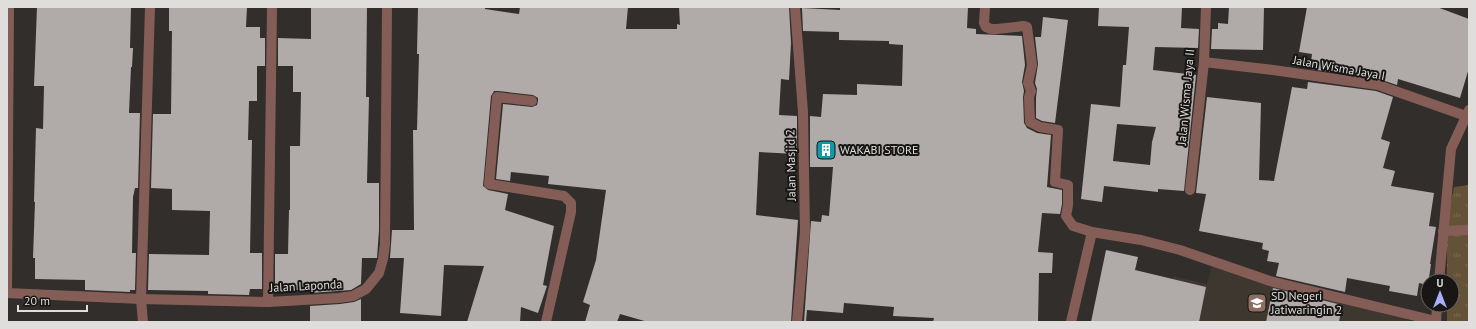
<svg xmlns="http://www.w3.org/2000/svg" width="1476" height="329" font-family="'PT Sans',sans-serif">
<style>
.built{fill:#3d3730}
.grass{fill:url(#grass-tufts)}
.building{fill:#b0aba9;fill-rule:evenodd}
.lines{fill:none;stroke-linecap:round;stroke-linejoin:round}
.minor{stroke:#845e56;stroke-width:10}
.labels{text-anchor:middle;stroke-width:4;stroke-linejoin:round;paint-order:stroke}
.street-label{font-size:12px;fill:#dfdedc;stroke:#181615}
.poi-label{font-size:12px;fill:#dfdedc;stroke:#181615;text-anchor:start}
</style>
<defs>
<pattern id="grass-tufts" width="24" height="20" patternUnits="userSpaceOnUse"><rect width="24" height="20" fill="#645238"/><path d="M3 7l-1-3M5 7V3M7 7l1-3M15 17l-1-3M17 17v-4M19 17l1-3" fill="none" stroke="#7a6a54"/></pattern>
</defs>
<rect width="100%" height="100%" fill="#312e2b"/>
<path class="built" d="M1212 265 1415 322H1163L1173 276 1207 284Z"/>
<path class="grass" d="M1469 185V322H1447V305H1452V281H1447V220L1454 187Z"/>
<g class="building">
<path d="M37 7H131L130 48H133L132 67H131L129 113H140L138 188H135L133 197 132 253H136L135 290H130V292L85 290V280L35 279V258H33L35 202H34L36 128 43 129 44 86H34Z"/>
<path d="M169 7H247L246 27H260V38H265V66H257V101H249L248 140H252L250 253H262V289H250L249 295 208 294V291L148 290 149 254 209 255 210 211 172 210V189L151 188 153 114H171L172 31H169Z"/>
<path d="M311 7H367L366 97H369L367 183H379V230L377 258H362L361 284 351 290 310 293V290H275V254H288L289 210H290V146H300L301 92H293V66H278V38L311 39Z"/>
<path d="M418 7H485V9L519 14 520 7H628L626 29H677V24L680 25 679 7H789L791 43 789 80 781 79 779 115 797 116V154L759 152 756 215 798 220 791 322H648L620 314 617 322H585L590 305 583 302 596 260 606 190 548 184 549 176 511 172 510 181 496 179 503 104 532 107 537 105 538 101V98L533 95 498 91H494L491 96 483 186 488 190 508 194 505 210 554 226 543 285 547 286 538 313 521 307 520 322H467L484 266 444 265 441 316 400 313 404 258H390L392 230H414L413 130H417L419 54H417Z"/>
<path d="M840 7H968L967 28 976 29V34L1022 36 1025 65 1022 82 1024 91 1023 97 1024 123 1027 128 1037 133 1051 135 1047 187 1062 190V204L1060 214 1042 213 1038 252 1053 253 1052 273H1039L1038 322H933L934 318 893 316 894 307 844 303 843 313 807 310 806 322H804L811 221 821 222 822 215 829 216 833 167H810V116L821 117 823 94 857 95V84L902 86 903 45 889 44V41L839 40V32L803 31 802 8 840 10Z"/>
<path d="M1099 7H1182L1181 28 1199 29 1198 48 1155 47 1153 70 1196 75 1184 191 1158 189V192L1104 186 1102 202 1081 199 1091 104 1120 107 1123 65H1126L1129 27 1098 26ZM1117 124 1156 127 1152 142 1150 165 1113 161Z"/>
<path d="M1229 7H1264L1263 50 1211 49 1212 29H1218V23L1228 24Z"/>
<path d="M1307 7H1437L1469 19V68L1460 98 1398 79 1397 85 1379 79 1310 69 1312 54 1299 52Z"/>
<path d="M1043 17 1068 20 1055 123 1042 121 1036 118V98L1037 89 1035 83 1038 64 1035 37H1041Z"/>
<path d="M1308 82 1376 91 1393 97 1381 139 1390 142 1383 168 1395 171 1391 186 1434 193 1429 226 1436 227 1430 264H1431L1428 285 1419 283 1417 296 1389 291 1390 286 1347 278 1345 292 1276 276 1279 263 1267 261 1269 251 1262 249 1263 243 1199 231 1206 194 1196 193 1207 97 1261 103 1259 180 1274 181 1292 87 1307 89Z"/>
<path d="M1106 250 1138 257 1135 270 1206 287 1199 322H1091Z"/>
<path d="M1273 288 1342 305 1339 322H1266Z"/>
<path d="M361 299V322H310V306L340 304 354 302Z"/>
</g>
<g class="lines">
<g class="minor">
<path d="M9 7 7 293 141 299 268 302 339 298 353 296 366 289 379 273 383 259 385 244 387 7"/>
<path d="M795 7 803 112 805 231 797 322"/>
<path d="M985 7 984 23 986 27 991 29H997L1024 26 1027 27 1032 65 1028 83 1031 91 1029 97 1030 122 1040 127 1058 130 1055 182 1068 185V205L1066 216 1073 226 1092 232 1141 240 1180 250 1270 281 1436 321"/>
<path d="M1204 62 1273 70 1378 85 1466 116"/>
<path d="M532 101 497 97 489 184 564 196 571 203V212L546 322"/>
<path d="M1190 190 1204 62 1206 7"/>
<path d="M1443 231 1469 230"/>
<path d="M1439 281 1451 149 1469 110"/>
<path d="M268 302 272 7"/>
<path d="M143 322 141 299 150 7"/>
<path d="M1071 322 1092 232"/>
<path d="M1436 322 1437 305"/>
</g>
</g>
<defs>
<g id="building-square" transform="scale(1)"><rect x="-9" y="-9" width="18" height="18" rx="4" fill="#0f9aa8" stroke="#181615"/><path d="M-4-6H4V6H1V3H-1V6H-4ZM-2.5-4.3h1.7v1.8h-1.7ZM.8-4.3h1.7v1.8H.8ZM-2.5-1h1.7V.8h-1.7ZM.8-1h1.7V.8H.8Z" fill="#fff"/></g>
<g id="school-square" transform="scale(1)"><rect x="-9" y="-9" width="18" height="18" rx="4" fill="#8d6e63" stroke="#181615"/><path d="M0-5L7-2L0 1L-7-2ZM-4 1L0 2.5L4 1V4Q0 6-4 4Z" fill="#fff"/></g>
</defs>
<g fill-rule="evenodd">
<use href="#building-square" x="826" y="150"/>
<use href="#school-square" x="1257" y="303"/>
</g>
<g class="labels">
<g class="street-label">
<text transform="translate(1339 68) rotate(10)" y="4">Jalan Wisma Jaya I</text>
<text transform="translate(1186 97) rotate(-85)" y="4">Jalan Wisma Jaya II</text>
<text transform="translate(791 165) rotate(-91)" y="4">Jalan Masjid 2</text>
<text transform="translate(306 286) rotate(-3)" y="4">Jalan Laponda</text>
</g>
<g class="poi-label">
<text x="840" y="154">WAKABI STORE</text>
<text x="1271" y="300">SD Negeri<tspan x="1271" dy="14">Jatiwaringin 2</tspan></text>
</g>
</g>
<rect width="1476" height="329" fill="none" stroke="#dfdedc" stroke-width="16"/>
<g transform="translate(1440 293)"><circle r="19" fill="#181615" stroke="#686665"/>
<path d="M0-3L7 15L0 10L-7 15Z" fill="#abaffb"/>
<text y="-6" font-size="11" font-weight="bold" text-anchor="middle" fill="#dfdedc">U</text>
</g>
<path d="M18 305v6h69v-6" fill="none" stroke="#dfdedc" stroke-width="2"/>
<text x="24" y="305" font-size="12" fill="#dfdedc" stroke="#181615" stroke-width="3" paint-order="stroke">20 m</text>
</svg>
